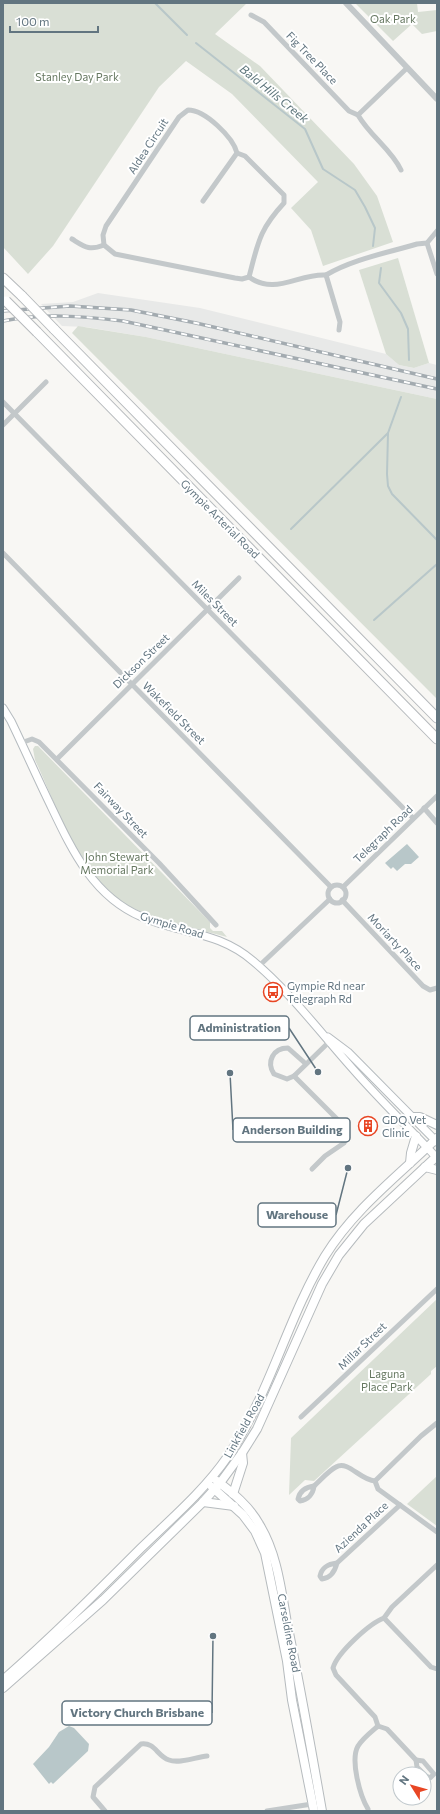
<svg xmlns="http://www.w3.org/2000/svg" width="440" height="1814" font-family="Commissioner,sans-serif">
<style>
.built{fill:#e8e9e8}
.green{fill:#d9dfd5}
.water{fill:#b8c7c9}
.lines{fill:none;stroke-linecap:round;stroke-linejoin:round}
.stream{stroke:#b8c7c9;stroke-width:2}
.secondary-casing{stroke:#b5bbbf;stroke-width:9}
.primary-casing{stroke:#b6bbbe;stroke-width:10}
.motorway-casing{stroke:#b6babd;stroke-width:11}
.minor{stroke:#c3c8ca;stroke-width:5}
.tertiary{stroke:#c3c8ca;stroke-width:6}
.secondary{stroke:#fff;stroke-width:7}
.primary{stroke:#fff;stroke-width:8}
.motorway{stroke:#fff;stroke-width:9}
.rail-casing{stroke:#a3abb0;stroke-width:3.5}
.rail{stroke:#fff;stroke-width:2;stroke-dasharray:6;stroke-linecap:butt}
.motorway-bridge-casing{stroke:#b6babd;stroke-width:11;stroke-linecap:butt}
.motorway-bridge{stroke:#fff;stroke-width:9}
.labels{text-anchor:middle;stroke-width:4;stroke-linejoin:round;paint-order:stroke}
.park-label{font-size:11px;fill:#667861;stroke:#fff}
.street-label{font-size:11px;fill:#627580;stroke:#fff}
.poi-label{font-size:11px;fill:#627580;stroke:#fff;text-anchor:start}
.water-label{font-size:12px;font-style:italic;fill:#5d757b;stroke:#fff}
.leader{fill:none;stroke:#627580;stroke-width:1.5}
.callout-dot{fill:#627580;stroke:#fff;stroke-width:1.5}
.callout{fill:#fff;stroke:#627580;stroke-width:1.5}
.callout-label{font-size:12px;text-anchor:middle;font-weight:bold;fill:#627580}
</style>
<rect width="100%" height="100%" fill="#f8f7f4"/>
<path class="built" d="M98 293 200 308 386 354 399 365 414 368 429 363 437 365V399L146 337 86 327 62 326 41 304 73 302Z"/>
<g class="green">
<path d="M3 3H247L215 34 260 66 354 164 377 196 393 242 323 266 311 230 291 208 318 182 232 94 186 61 159 87 53 246 28 274 3 247Z"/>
<path d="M355 3H417L418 12 437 10V31L422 34 412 24 393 41Z"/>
<path d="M398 258 429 363 414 368 399 365 386 354 359 270Z"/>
<path d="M78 326 146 337 437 399V699L72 333Z"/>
<path d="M35 746H38L210 922V928L213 931H222L227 937C197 929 165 923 137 910 82 885 59 811 35 760L33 749Z"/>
<path d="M437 1299V1366L431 1371V1374L314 1481 305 1480 289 1495 291 1438Z"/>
<path d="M437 1476V1526L407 1504Z"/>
</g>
<g class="water">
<path d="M407 844 419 857 411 864H405L397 871 393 867 391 869 385 863Z"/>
<path d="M69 1726 74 1728 89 1744 88 1751 53 1784 51 1782 49 1784 33 1764 49 1747 59 1732Z"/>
</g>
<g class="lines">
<g class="stream">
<path d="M155 3 187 35"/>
<path d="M196 43 305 129 323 169 355 190 365 207 375 228 373 246"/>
<path d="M381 268 379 283 401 313 408 329 409 360"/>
<path d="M401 397 388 433 387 474 388 486 392 494 437 540"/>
<path d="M291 529 388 433"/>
<path d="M374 620 437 564"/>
</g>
<g class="secondary-casing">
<g id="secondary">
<path d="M3 708 11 721C24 748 36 775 49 802 71 848 92 896 142 917 181 934 218 931 253 961 290 992 320 1032 352 1068 379 1099 409 1128 437 1158"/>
<path d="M328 1037 348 1052 437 1142"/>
</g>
</g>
<g class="primary-casing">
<g id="primary">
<path d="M412 1117H420L437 1125"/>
<path d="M410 1163 411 1153 416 1136"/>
<path d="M425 1167 437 1170"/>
<path d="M217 1481C233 1493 249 1506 259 1524 277 1553 281 1589 287 1623 300 1685 311 1748 322 1811"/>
<path d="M212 1487 243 1515 255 1531 265 1553 287 1661 292 1700 314 1811"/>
<path d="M233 1494 243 1463 242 1453"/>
<path d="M203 1502 234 1506"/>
<path d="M3 1680C51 1638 96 1593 141 1548 171 1519 204 1491 228 1456 270 1394 287 1319 325 1256 354 1209 398 1176 437 1138"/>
<path d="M3 1688 103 1600 203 1502 220 1483 242 1453 257 1429 322 1284 339 1255 364 1224 437 1156"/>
</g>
</g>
<g class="motorway-casing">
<g id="motorway">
<path d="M3 278 22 296"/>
<path d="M54 329 437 718"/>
<path d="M37 332 437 739"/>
</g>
</g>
<g class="minor">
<path d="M251 15 264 22 349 111 358 115"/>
<path d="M188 110C205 110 233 137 237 153L245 156 284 195V203C259 230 258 243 249 277L242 279 235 278 115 254 104 245 103 235 106 226 179 117Z"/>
<path d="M401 170C391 149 370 136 358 115L407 68"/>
<path d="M203 201 237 153"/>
<path d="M72 239C85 247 89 251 104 245"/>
<path d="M427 243 437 274"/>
<path d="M326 275 340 322 339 330"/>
<path d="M249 277C275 296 299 273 326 275 353 259 387 253 417 244L427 243 437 231"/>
<path d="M3 402 413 818"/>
<path d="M3 425 46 382"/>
<path d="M3 553 331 887"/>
<path d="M21 743 32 739 39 742 159 863 216 925"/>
<path d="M57 759 239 578"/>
<path d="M424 808 437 823"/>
<circle cx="337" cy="894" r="9"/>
<path d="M343 887 437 796"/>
<path d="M342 900 423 986 430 990 437 988"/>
<path d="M259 966 330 899"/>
<path d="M306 1064 288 1048C273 1048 266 1062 274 1074L287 1079 294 1076 329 1042"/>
<path d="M294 1076 342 1124 347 1132 344 1143 325 1156 312 1169"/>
<path d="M301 1417 437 1289"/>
<path d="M437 1423 421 1436 375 1481 378 1489 437 1532"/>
<path d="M314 1486C321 1480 328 1471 336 1467 348 1460 360 1480 375 1481"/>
<path d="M314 1486C313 1494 308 1500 300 1501L298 1499C300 1490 306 1487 314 1486Z"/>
<path d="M337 1563 400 1505"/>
<path d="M337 1563C335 1571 331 1578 322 1579L320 1576C322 1567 328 1564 337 1563Z"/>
<path d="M437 1565 392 1607 384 1618 431 1667 437 1669"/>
<path d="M384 1618C370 1623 337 1653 333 1668L336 1675 375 1717 378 1726 387 1729 416 1760"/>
<path d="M424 1774 417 1767 416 1760 423 1761 434 1774 430 1778 424 1775"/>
<path d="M368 1809C360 1796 350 1760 358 1746 363 1738 371 1732 378 1726"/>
<path d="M105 1811 93 1797 95 1787 141 1744C155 1742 157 1756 169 1760 179 1764 196 1757 207 1756"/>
<path d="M267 1811 312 1804"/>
</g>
<path class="tertiary" d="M346 3 437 99"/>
<use href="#secondary" class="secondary"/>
<use href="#primary" class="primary"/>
<use href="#motorway" class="motorway"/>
<g class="rail-casing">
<g id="rail">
<path d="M3 311 70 306 131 310 196 323 437 379"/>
<path d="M3 321C43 313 83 316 123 321L437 389"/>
</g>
</g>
<use href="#rail" class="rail"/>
<g class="motorway-bridge-casing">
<g id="motorway-bridge">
<path d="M22 296 54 329"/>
<path d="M6 301 37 332"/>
</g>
</g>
<use href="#motorway-bridge" class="motorway-bridge"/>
</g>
<defs>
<g id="bus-ring" transform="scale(1)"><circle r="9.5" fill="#fff" stroke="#e84624" stroke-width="1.5"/><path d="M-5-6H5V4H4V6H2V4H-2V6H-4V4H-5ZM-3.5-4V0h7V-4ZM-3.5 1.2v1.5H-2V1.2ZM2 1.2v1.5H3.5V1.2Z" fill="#e84624"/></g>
<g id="building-ring" transform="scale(1)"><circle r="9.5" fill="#fff" stroke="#e84624" stroke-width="1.5"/><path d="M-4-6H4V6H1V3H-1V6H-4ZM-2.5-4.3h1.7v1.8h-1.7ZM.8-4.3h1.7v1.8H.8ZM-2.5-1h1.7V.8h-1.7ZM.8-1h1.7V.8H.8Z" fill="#e84624"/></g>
</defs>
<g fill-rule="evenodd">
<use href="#bus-ring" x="273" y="992"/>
<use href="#building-ring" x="368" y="1126"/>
</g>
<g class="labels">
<g class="park-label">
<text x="393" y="23">Oak Park</text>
<text x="77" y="81">Stanley Day Park</text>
<text x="117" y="861">John Stewart<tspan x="117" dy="13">Memorial Park</tspan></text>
<text x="387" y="1378">Laguna<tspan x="387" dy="13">Place Park</tspan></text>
</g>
<g class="street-label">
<text transform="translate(312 58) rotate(46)" y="4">Fig Tree Place</text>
<text transform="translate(148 146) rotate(-57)" y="4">Aldea Circuit</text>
<text transform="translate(220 519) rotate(45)" y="4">Gympie Arterial Road</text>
<text transform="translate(215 603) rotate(45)" y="4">Miles Street</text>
<text transform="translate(141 661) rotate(-44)" y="4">Dickson Street</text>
<text transform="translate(174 713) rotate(45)" y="4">Wakefield Street</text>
<text transform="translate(121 810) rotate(46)" y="4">Fairway Street</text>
<text transform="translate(383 834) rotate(-44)" y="4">Telegraph Road</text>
<text transform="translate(172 925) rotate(17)" y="4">Gympie Road</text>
<text transform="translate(395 942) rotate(47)" y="4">Moriarty Place</text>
<text transform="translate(362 1346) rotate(-44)" y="4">Millar Street</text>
<text transform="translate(244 1426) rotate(-61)" y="4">Linkfield Road</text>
<text transform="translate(361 1527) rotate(-43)" y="4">Azienda Place</text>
<text transform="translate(289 1633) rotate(79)" y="4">Carseldine Road</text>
</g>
<g class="poi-label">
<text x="287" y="990">Gympie Rd near<tspan x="287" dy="13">Telegraph Rd</tspan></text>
<text x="382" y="1124">GDQ Vet<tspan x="382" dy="13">Clinic</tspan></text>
</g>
<g class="water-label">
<text transform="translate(274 94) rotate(39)" y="4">Bald Hills Creek</text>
</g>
</g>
<path class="leader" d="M318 1072L289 1028M230 1073L233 1130M348 1168L336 1215M213 1636L212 1713"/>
<g class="callout-dot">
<circle cx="318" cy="1072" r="4"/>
<circle cx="230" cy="1073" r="4"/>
<circle cx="348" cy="1168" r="4"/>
<circle cx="213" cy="1636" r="4"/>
</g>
<g class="callout">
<rect x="190" y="1016" width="99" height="24" rx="4"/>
<rect x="233" y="1118" width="117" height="24" rx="4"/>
<rect x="258" y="1203" width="78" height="24" rx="4"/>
<rect x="62" y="1701" width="150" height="24" rx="4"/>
</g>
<g class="callout-label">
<text x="239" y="1032">Administration</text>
<text x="292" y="1134">Anderson Building</text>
<text x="297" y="1219">Warehouse</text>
<text x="137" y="1717">Victory Church Brisbane</text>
</g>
<rect width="440" height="1814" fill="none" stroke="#627580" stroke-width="8"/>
<g transform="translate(412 1786) rotate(307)"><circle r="19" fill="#ffffff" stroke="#c0c8cc"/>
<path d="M0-3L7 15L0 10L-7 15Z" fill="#e84624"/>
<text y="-6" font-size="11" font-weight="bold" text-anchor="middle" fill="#627580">N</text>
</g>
<path d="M10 26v6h88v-6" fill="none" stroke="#627580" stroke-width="2"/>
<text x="16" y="26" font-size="12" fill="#627580" stroke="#ffffff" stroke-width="3" paint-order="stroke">100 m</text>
</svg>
